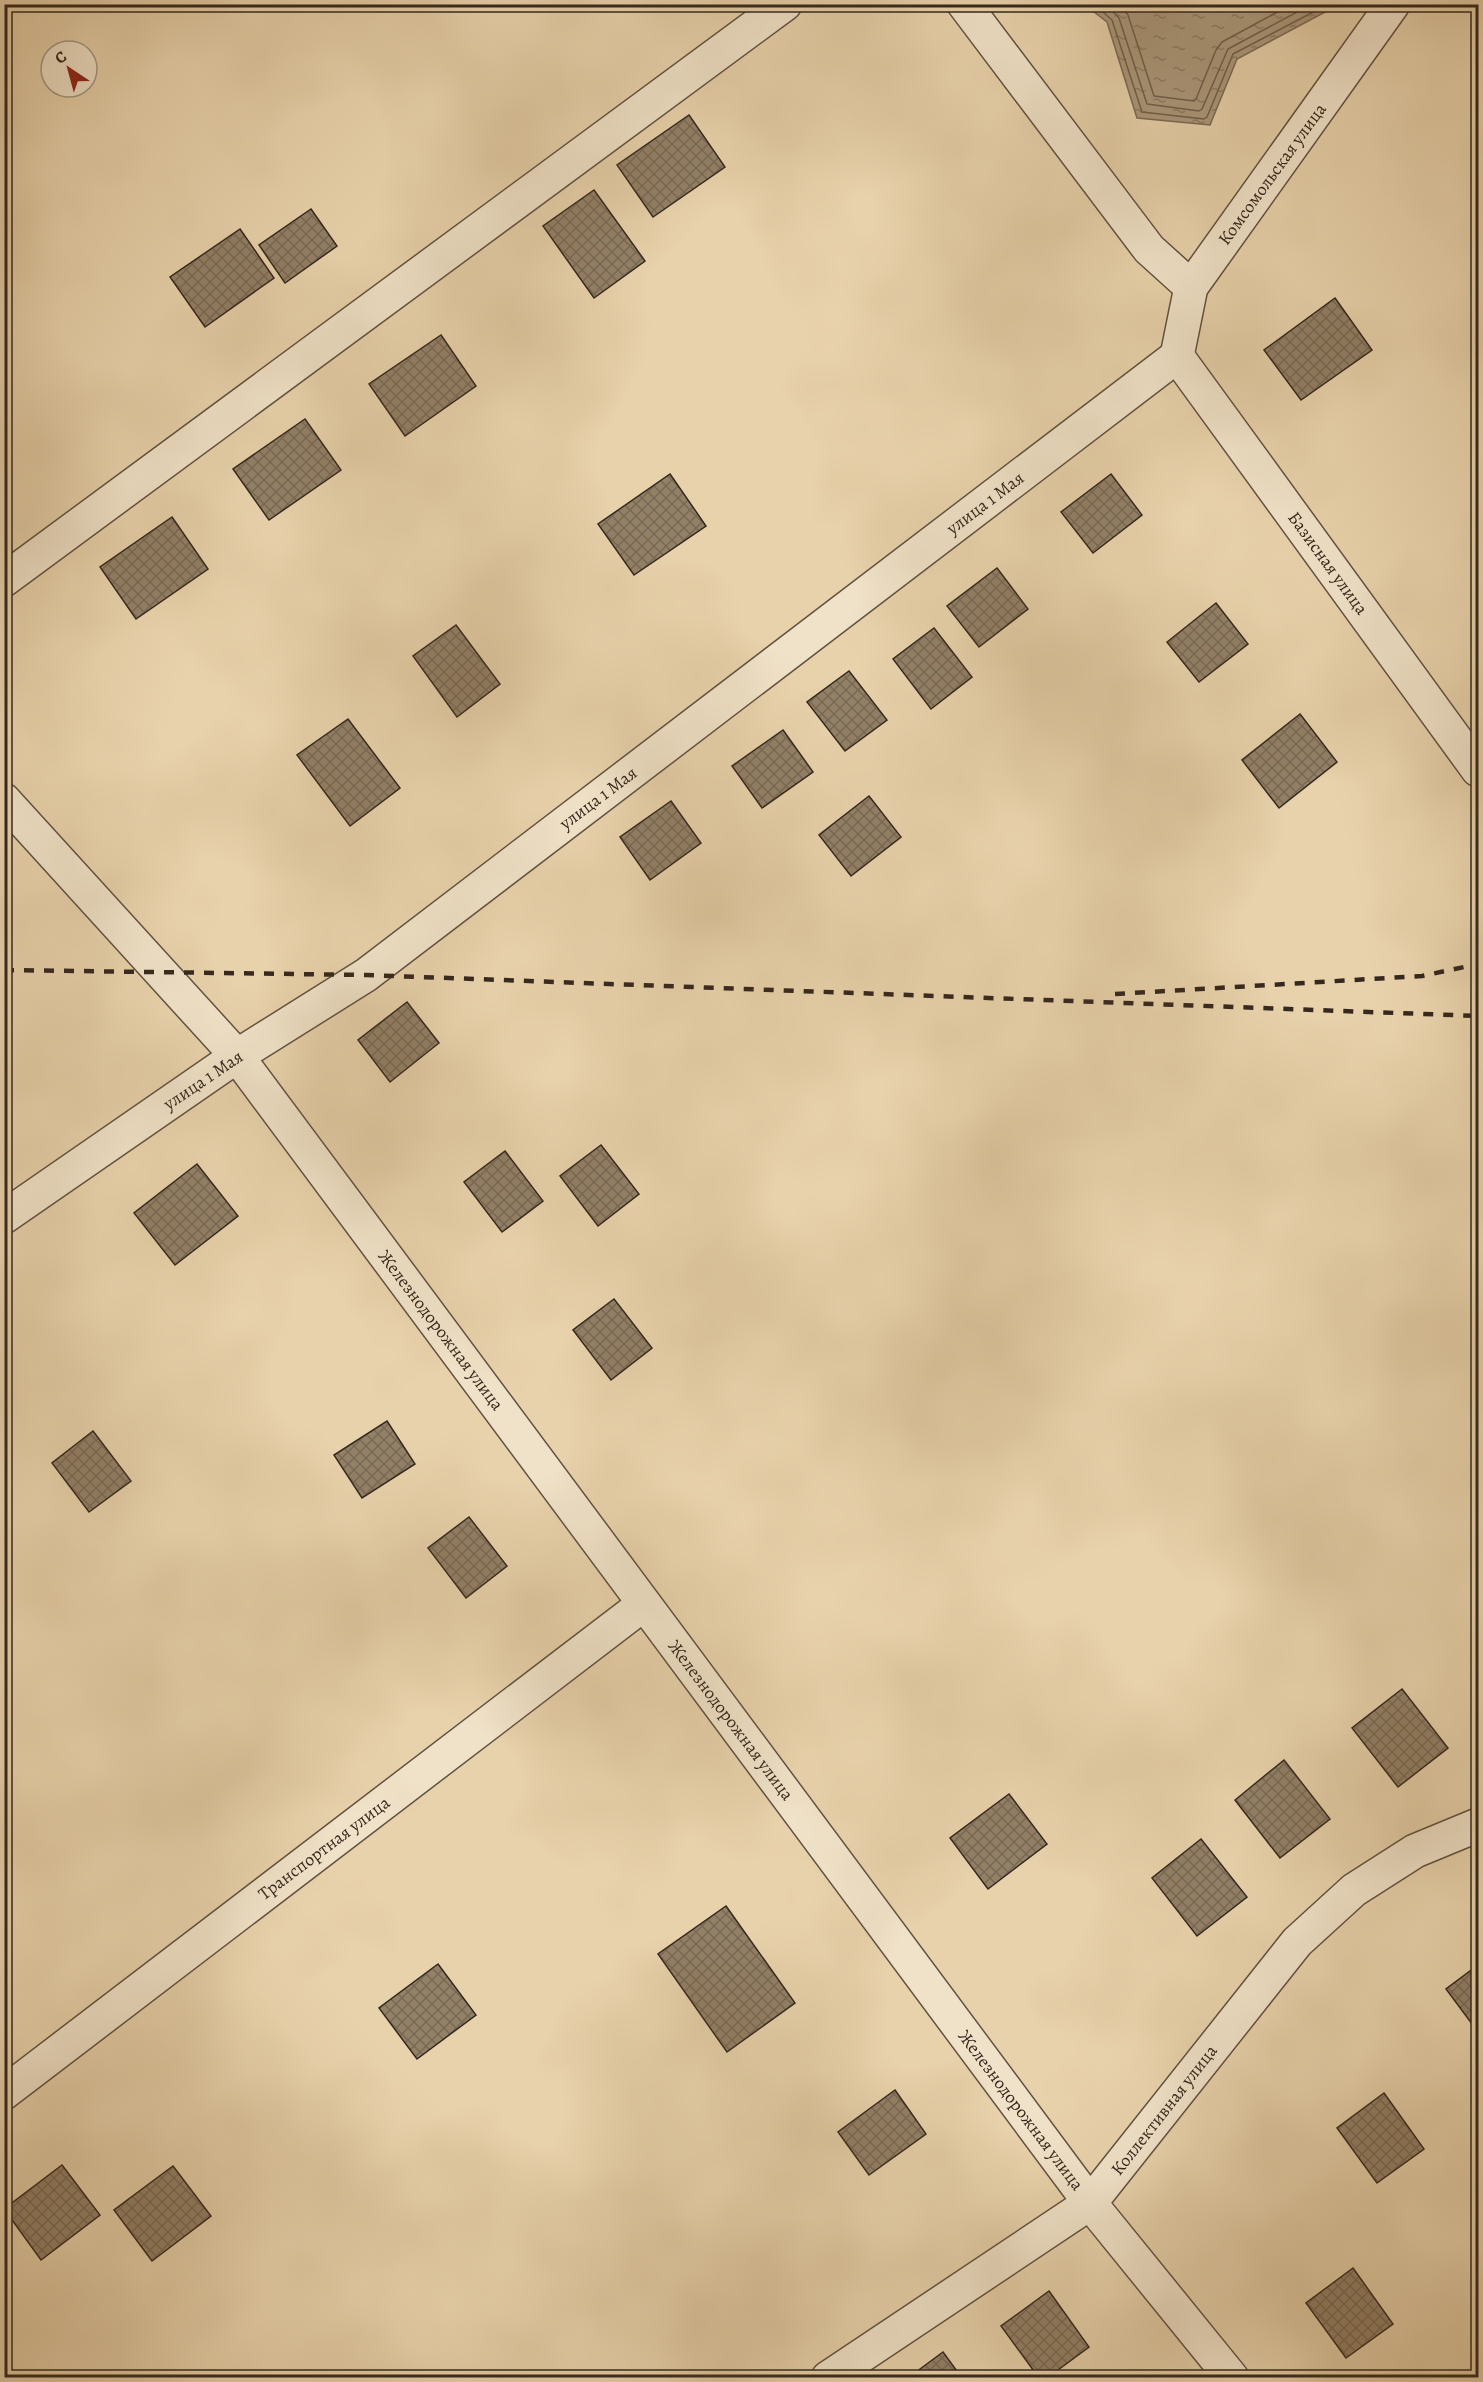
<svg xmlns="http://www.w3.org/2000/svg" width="1483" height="2382" font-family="Alegreya,serif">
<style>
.water{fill:url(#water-ripples);stroke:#7c6b56;stroke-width:1.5}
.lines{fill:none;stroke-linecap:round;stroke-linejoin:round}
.shore{stroke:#70604c;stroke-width:1.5}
.building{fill:url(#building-cross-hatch);stroke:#35281e;stroke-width:1.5}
.street-casing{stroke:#625241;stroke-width:36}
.street{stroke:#f0e2c8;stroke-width:33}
.rail{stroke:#35281e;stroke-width:4.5;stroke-dasharray:10 10;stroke-linecap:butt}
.labels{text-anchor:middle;stroke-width:5;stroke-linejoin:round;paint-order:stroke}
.street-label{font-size:18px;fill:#35281e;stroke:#f0e2c8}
</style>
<defs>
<pattern id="water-ripples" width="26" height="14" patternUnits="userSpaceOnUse" patternTransform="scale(1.5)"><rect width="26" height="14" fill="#ab987b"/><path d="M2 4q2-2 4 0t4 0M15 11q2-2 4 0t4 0" fill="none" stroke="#8c7c64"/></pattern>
<pattern id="building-cross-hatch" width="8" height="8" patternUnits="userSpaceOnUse" patternTransform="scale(1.5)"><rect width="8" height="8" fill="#928067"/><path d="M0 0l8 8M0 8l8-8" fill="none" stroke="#786954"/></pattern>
</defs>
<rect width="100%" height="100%" fill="#e8d2ab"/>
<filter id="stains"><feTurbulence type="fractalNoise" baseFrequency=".00333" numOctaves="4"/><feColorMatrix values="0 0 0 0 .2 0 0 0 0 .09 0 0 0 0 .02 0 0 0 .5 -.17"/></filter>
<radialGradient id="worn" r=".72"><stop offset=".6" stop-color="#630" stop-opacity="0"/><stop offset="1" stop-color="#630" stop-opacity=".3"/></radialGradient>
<path class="water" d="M1085 5H1328L1327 11 1237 59 1210 125 1137 118 1107 22Z"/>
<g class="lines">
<g class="shore">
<path d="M1094 4 1112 20 1142 112 1204 119 1207 117 1233 54 1321 8 1322 4"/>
<path d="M1106 4 1119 18 1147 104 1199 111 1202 109 1228 49 1312 4"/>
<path d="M1120 4 1128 15 1154 96 1194 101 1196 99 1216 50 1222 42 1292 4"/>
</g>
</g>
<g class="building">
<path d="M689 115 725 167 653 217 617 165Z"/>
<path d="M594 190 645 261 594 298 543 226Z"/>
<path d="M311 209 337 246 285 283 259 245Z"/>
<path d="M240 229 274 278 205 327 170 277Z"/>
<path d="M1335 298 1372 350 1301 400 1264 350Z"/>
<path d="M441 335 476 386 405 436 369 384Z"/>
<path d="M305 419 341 470 269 520 233 469Z"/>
<path d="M670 474 706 526 634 575 598 524Z"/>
<path d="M1111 474 1142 515 1093 553 1061 512Z"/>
<path d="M172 517 208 569 136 619 100 567Z"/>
<path d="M997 568 1028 609 979 647 947 606Z"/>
<path d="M1216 603 1248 644 1199 682 1167 642Z"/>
<path d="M456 625 500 684 457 717 413 656Z"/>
<path d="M934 628 972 677 931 709 893 659Z"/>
<path d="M849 671 887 720 845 751 807 702Z"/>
<path d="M1300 714 1337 762 1279 808 1242 760Z"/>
<path d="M348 719 400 788 350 826 297 755Z"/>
<path d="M783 730 813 772 762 808 732 766Z"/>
<path d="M869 796 901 837 851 876 819 835Z"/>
<path d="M671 801 701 843 650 880 620 837Z"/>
<path d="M407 1002 439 1043 390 1082 358 1040Z"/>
<path d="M601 1145 639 1194 598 1226 560 1176Z"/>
<path d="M505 1151 543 1201 502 1232 464 1182Z"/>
<path d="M197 1164 238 1216 175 1265 134 1213Z"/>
<path d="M614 1299 652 1348 611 1380 573 1330Z"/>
<path d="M387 1421 415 1464 362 1498 334 1455Z"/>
<path d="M93 1431 131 1481 89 1512 52 1463Z"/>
<path d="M469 1517 507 1566 466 1598 428 1548Z"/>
<path d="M1402 1689 1448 1748 1398 1787 1352 1728Z"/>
<path d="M1284 1760 1330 1819 1280 1858 1235 1800Z"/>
<path d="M1009 1794 1047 1844 988 1889 950 1838Z"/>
<path d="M1201 1839 1247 1897 1197 1936 1152 1878Z"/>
<path d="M726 1906 795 2003 727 2052 658 1954Z"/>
<path d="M438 1964 476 2015 417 2059 379 2008Z"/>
<path d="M1478 1965V2032L1446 1989Z"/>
<path d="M895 2090 926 2134 869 2175 838 2132Z"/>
<path d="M1384 2093 1424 2149 1377 2183 1337 2128Z"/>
<path d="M62 2165 100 2215 41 2260 4 2209Z"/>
<path d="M173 2166 211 2216 152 2261 114 2210Z"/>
<path d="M1353 2268 1393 2324 1346 2358 1306 2303Z"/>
<path d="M1049 2291 1089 2347 1047 2378H1039L1001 2326Z"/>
<path d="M943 2352 962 2378H908Z"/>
</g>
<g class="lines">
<g class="street-casing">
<g id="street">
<path d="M964 4 1149 249 1191 287"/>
<path d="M1177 356 1478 770"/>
<path d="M1177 356 1191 287 1393 4"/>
<path d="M4 580 785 4"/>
<path d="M4 800 237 1056 1090 2203 1232 2378"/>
<path d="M4 1217 237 1056 366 975 1177 356"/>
<path d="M4 2093 644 1604"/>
<path d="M828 2378 1090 2203 1297 1942 1354 1890 1415 1851 1478 1825"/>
</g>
</g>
<use href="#street" class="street"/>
<g class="rail">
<path d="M4 970 366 975 1478 1016"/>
<path d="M1115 994 1422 976 1478 964"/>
</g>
</g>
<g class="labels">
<g class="street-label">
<text transform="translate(1272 174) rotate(-54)" y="6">Комсомольская улица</text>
<text transform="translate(985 503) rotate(-37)" y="6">улица 1 Мая</text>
<text transform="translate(1328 563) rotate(54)" y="6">Базисная улица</text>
<text transform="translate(598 798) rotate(-37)" y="6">улица 1 Мая</text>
<text transform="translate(203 1080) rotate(-34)" y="6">улица 1 Мая</text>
<text transform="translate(441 1330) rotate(53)" y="6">Железнодорожная улица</text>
<text transform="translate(731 1720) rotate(53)" y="6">Железнодорожная улица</text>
<text transform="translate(324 1848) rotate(-37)" y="6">Транспортная улица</text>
<text transform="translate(1021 2110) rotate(53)" y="6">Железнодорожная улица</text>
<text transform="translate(1164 2110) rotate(-52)" y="6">Коллективная улица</text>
</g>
</g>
<rect width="1483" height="2382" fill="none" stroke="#e8d2ab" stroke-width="24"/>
<rect x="6" y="6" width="1471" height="2370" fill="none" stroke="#35281e" stroke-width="3"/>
<rect x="12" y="12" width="1459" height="2358" fill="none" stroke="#35281e" stroke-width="1.5"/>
<g transform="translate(69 69) rotate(324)"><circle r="28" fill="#f0e2c8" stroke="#a59884" stroke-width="1.5"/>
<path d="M0-4.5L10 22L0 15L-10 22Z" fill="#8f2418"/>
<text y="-9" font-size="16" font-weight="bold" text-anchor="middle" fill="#35281e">С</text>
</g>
<rect width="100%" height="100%" filter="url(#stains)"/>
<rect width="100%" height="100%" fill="url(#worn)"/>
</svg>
